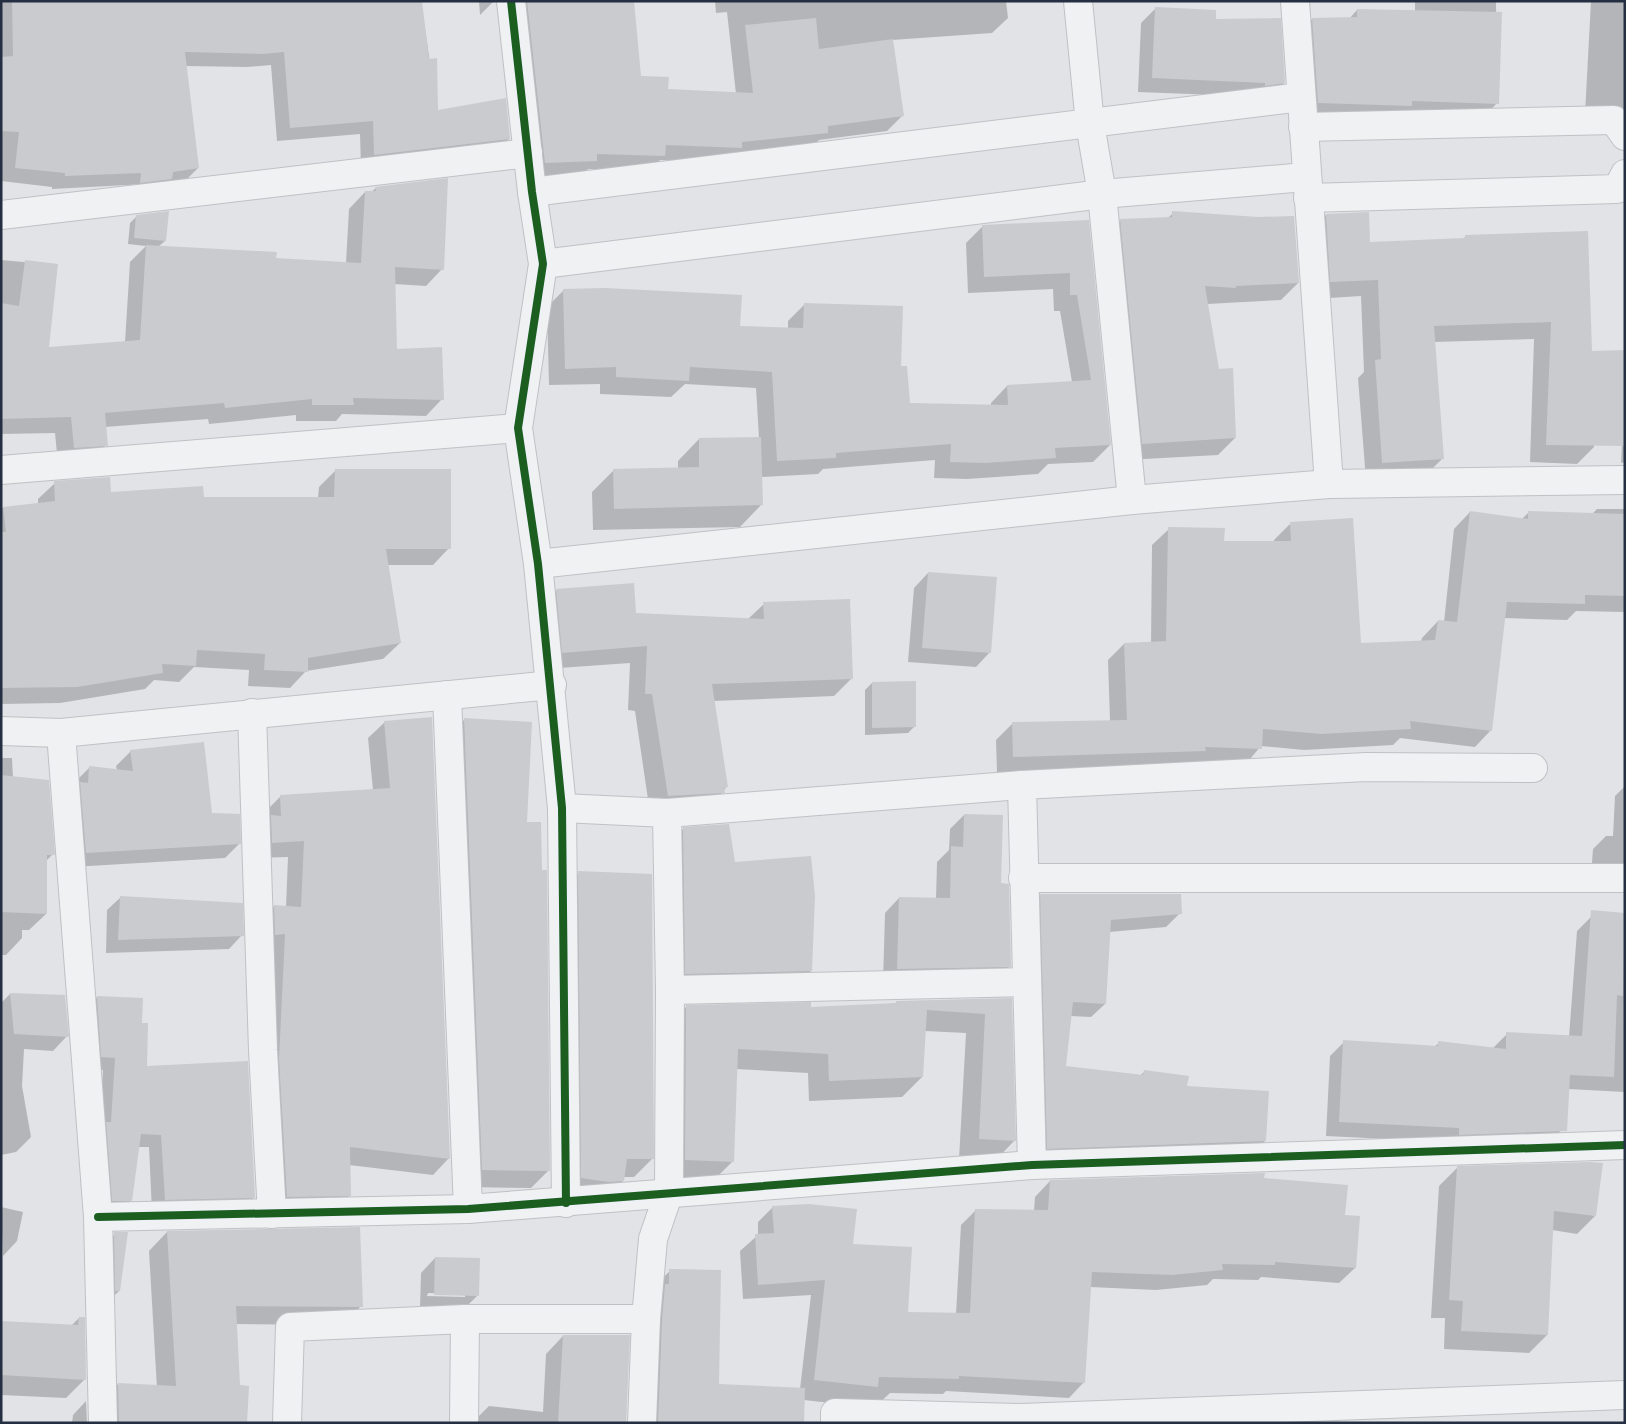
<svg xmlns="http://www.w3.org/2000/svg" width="1626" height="1424" font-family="Raleway,sans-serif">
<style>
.shadow{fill:#0003;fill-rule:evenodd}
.building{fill:#c9cbcf}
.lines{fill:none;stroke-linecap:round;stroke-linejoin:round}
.minor-casing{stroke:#bfc1c4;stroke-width:30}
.minor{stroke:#f0f1f3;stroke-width:28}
.cycleway-casing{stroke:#eef1f7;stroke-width:11}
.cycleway{stroke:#1b5e20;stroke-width:8}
</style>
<rect width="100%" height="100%" fill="#e1e3e6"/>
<g class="shadow">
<path d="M1 1H421L437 111 509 139 495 153 361 168 360 134 277 141 271 65 247 67 185 66 198 168 184 182 52 189V187L1 181Z"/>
<path d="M479 1H494L480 15Z"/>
<path d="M499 1H633L640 77 667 91 736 94 727 12 716 13 715 1H1006L1008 18 992 33 892 40 902 116 887 131 819 140 812 147 725 163 660 160 649 171 588 169 580 176 530 178Z"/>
<path d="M1415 1H1496L1497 103 1483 118 1304 117 1298 34 1312 19H1349L1357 10 1415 12Z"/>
<path d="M1591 1H1625V116L1585 114Z"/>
<path d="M1155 9 1214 20 1284 83 1269 97 1138 92 1141 23Z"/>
<path d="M376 188 442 269 426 286 394 284 396 350 442 399 426 416 342 414 336 421H296V415L209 424 208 419 105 427 106 445 90 462 58 464 55 433 1 434V260L57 265 47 348 125 342 130 262 146 246 128 244 130 223 137 216 165 241 159 246 275 259 346 263 349 209 365 192H371Z"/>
<path d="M1173 213 1298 283 1281 300 1207 304 1218 370 1235 438 1218 455 1126 460 1104 237 1121 220 1167 219Z"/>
<path d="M1326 215 1369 243 1463 239 1466 236 1587 232 1594 447 1577 464 1530 462 1534 339 1434 342 1442 459 1425 476 1366 480 1358 378 1364 372 1361 296 1314 299 1309 232Z"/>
<path d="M1088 221 1110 445 1093 462 1048 464 1038 474 967 479 934 478 935 460 823 469 818 474 761 477V505L740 527 593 530 592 492 614 470 678 468V461L699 439 759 438 756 388 685 384 671 397 600 394V384L549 385 547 307 564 290 739 327 788 329V321L805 304 900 367 909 404 991 406V403L1007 386 1072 382 1060 311H1054L1053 289 968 293 966 243 983 226Z"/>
<path d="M1625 386V462L1621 463Z"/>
<path d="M335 471 449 548 433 565H388L400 643 383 659 306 671 290 688 248 686 249 670 194 667 179 682 154 680 145 689 60 703 1 704V508L38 504V499L55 483 110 493 202 498H318L319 487Z"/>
<path d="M1597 509H1625V612L1576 611 1567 620 1504 618 1491 730 1475 747 1400 738 1393 745 1304 750 1261 746 1245 765 997 773 996 740 1013 723 1110 721 1108 660 1124 644 1151 643 1152 545 1169 529 1223 542 1274 543V540L1290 524 1360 644 1421 642 1422 638 1438 621 1444 622 1454 529 1470 512 1522 519 1529 512 1592 514Z"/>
<path d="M928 573 990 652 976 667 908 662 914 588Z"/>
<path d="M557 590 635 615 748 619 764 604 851 679 834 696 713 701 726 787 723 792 706 810 650 813 635 711 628 710 630 663 545 669 539 607Z"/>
<path d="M872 683 915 726 908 733 865 735V690Z"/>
<path d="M464 720 526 823 549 1170 531 1188 465 1187 446 737Z"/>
<path d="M385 722 449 1158 433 1175 349 1165 350 1195 334 1212 271 1213 258 923 274 906 286 907 288 857 256 858 264 813 281 796 373 790 368 738Z"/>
<path d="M131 751 211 814 239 844 225 858 72 867 75 782 90 767 117 770 116 766Z"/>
<path d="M1 758H12L13 778 53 854 46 861V914L29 930H22V938L6 955H1Z"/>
<path d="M1625 786V880L1591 875 1593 849 1606 836H1613L1615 796Z"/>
<path d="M964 815 1000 885 1010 966 995 981 883 983 885 913 899 898 936 899 937 862 949 850 950 829Z"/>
<path d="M683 829 734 863 811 971 796 985 671 988 669 843Z"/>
<path d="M579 873 652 1159 634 1177H623V1181L604 1199 563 1197 560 891Z"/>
<path d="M1041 895 1180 913 1166 927 1109 932 1105 1004 1091 1017 1070 1016 1065 1067 1140 1076 1144 1072 1186 1088 1265 1141 1251 1155 1034 1162 1027 909Z"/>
<path d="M121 897 242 935 229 949 106 953 107 910Z"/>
<path d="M1591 917 1625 918V1092L1568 1089 1566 1125 1552 1140 1446 1142 1326 1136 1330 1056 1344 1042 1434 1047 1439 1043 1493 1048 1507 1034 1569 1037 1577 931Z"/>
<path d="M10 994 67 1036 53 1051 24 1049 22 1086 31 1137 16 1152 1 1155V1003Z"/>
<path d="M97 997 141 1024 145 1068 254 1197 241 1210 152 1212 149 1147H138L131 1200 118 1213H100L99 1131 103 1070 89 1069 85 1010Z"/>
<path d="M1011 999 1014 1141 995 1161 959 1159 966 1033 925 1031 922 1077 902 1097 809 1101 808 1073 736 1069 733 1161 713 1181 665 1180 666 1026 686 1007 809 1008 894 1004 897 1002Z"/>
<path d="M1457 1168 1595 1216 1577 1234 1552 1230 1547 1335 1529 1353 1444 1349 1445 1318H1431L1439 1186Z"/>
<path d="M1263 1179 1344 1216 1355 1268 1339 1283 1261 1277 1258 1280 1213 1279 1207 1285 1156 1290 1090 1287 1084 1382 1069 1398 946 1391 943 1394 890 1393 874 1408 804 1400 803 1423H641L652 1288 670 1271 718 1385 800 1389 811 1295 743 1299 740 1251 758 1235V1222L773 1207 852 1245 907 1313 956 1314 961 1225 976 1210 1034 1211 1035 1197 1050 1181Z"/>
<path d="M1 1207 23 1212 17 1241 3 1256Z"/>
<path d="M167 1232 361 1306 343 1325 236 1324 159 1423 149 1251Z"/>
<path d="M115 1234 119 1291 97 1312 93 1255Z"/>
<path d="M435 1258 478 1295 463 1310 420 1309 421 1273ZM428 1293 465 1294V1297L427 1296Z"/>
<path d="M79 1318 85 1379 66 1398 1 1395V1322L71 1326Z"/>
<path d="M563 1336 625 1423H472L489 1406 543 1412 546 1354Z"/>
<path d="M118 1384 145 1423H103L104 1399Z"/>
<path d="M86 1401 87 1423H72L73 1415Z"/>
</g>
<g class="building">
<path d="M12 1H422L429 59 437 58 438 110 506 98 510 139 374 155 373 121 290 128 284 52 262 54 185 52 199 168 173 172 172 179 140 183 141 173 65 176V173L15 168 19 132 1 131V57L13 56Z"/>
<path d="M527 1H634L641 76 669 77 668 89 753 93 745 25 816 18 819 49 893 39 904 116 828 126V133L742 142V148L666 145 665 156 597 154V161L545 163Z"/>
<path d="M1155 7 1216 10V19L1281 18 1285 83 1265 86V83L1152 78Z"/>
<path d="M1357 9 1502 12 1499 104 1412 101V106L1318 103 1312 18 1357 17Z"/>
<path d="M448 178 444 270 395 267 397 349 442 347 444 400 353 398 354 405H312V399L225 408 224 403 105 413 108 446 74 448 71 417 1 419V303L19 306 25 260 58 264 49 347 140 340 146 245 277 252 276 258 361 263 365 191H376L375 187Z"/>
<path d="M169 211 166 241 134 238 136 215Z"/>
<path d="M1172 211 1258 217 1294 216 1299 283 1236 286V288L1205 286 1219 369 1233 368 1236 438 1142 444 1120 219 1172 217Z"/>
<path d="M1369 212 1370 242 1465 238V235L1588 231 1592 351 1625 350V446L1546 445 1551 322 1434 326 1444 459 1382 463 1375 360 1381 359 1378 280 1330 282 1326 214Z"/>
<path d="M1089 220 1111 445 1055 448 1056 458 985 463 950 462 951 444 836 453V458L777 461 772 372 690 367 689 381 616 377V367L565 369 563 289 605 288 742 295 740 326 803 328 804 303 903 306 901 366H907L910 403 1008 405 1007 385 1091 380 1077 295H1070V273L984 277 982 225Z"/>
<path d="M761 437 763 505 614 509 613 469 699 467V438Z"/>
<path d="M335 469H451V549H386L401 643 308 658V672L264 670 265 654 197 650 196 666 162 664 163 673 77 687 1 688V532H6L3 507 55 501 54 481 110 477 111 492 203 486 204 497H334Z"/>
<path d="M1470 511 1528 519V511L1625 514V596L1585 595V604L1507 602 1492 731 1410 721 1411 729 1321 734 1263 729 1262 749 1205 747 1206 751 1013 757 1012 722 1127 720 1124 643 1166 641 1168 527 1225 528 1224 541H1291L1290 522 1353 518 1361 643 1435 640 1438 620 1457 622Z"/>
<path d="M928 572 997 577 991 653 922 648Z"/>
<path d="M634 583 636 613 764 619 763 602 850 599 853 679 712 684 728 787 724 788 725 793 668 796 652 694H645L647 646 562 653 556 589Z"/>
<path d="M916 681V727L872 728V682Z"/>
<path d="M432 717 450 1159 350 1147 351 1196 287 1197 279 1059 285 934 275 935 274 905 301 907 304 841 272 843 271 815 281 816 280 795 390 788 384 721Z"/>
<path d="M464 718 532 722 527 822H541L542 870H547L550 1171 482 1170Z"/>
<path d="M204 742 212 813 240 814 241 844 86 853 80 782 88 783 89 766 133 771 130 750Z"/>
<path d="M1 775 49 780 55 855H47V914L1 912Z"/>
<path d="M964 814 1003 815 1001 883 1009 884 1011 967 897 969 899 897 950 898 951 846 963 847Z"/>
<path d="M729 824 735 862 811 856 815 896 812 971 685 974 683 827Z"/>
<path d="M578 871 652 874 654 1159H627L624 1181 608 1182 581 1178Z"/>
<path d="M1040 894H1181L1182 914 1111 920 1106 1004 1073 1002 1066 1066 1143 1075 1144 1070 1189 1076 1187 1086 1269 1091 1266 1141 1047 1149Z"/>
<path d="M120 896 243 903 244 936 118 940Z"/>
<path d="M1591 910 1625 913 1623 996 1617 995 1614 1077 1570 1075 1567 1131 1459 1135V1128L1339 1122 1343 1040 1438 1046V1041L1506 1049V1032L1582 1036Z"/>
<path d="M10 993 65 995 69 1037 14 1034Z"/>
<path d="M97 996 143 998 142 1023H148L147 1066 248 1061 255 1198 165 1200 161 1135 141 1134 132 1201H112L106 1122H111L115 1058 101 1057Z"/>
<path d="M1012 998 1016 1141 979 1139 985 1014 927 1010 923 1077 829 1081 828 1054 738 1049 734 1162 685 1160 686 1005 811 1002V1007L896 1003V1001Z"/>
<path d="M1591 1162 1603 1163 1596 1216 1554 1211 1548 1335 1461 1331 1463 1301 1449 1300 1457 1166Z"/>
<path d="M1265 1173 1264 1178 1348 1185 1345 1215 1360 1216 1356 1268 1275 1262V1265L1222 1264 1223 1270 1172 1275 1092 1272 1085 1383 959 1376V1379L879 1377 878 1387 814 1380 825 1280 758 1285 755 1234 774 1233 772 1206 809 1204 857 1209 853 1244 912 1247 908 1312 970 1313 975 1209 1048 1210 1050 1180Z"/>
<path d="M360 1227 363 1307 236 1306 240 1385 249 1386 247 1423H119L118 1383 176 1386 167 1231Z"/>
<path d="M114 1232H128L120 1291H115Z"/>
<path d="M435 1257 480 1258 479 1296 434 1295Z"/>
<path d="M669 1269 721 1270 719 1384 805 1388 804 1423H658L662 1320 665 1284H669Z"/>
<path d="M79 1317H85L86 1380 1 1375V1321L78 1325Z"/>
<path d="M563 1335H630L626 1423H558Z"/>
</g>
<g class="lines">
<g class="minor-casing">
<g id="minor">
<path d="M511 1 532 192 543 264 518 428 538 564 562 808 566 1203"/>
<path d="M1078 1 1090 124 1102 194 1132 500"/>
<path d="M1295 1 1329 484"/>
<path d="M1303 127 1614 120 1625 136"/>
<path d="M532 192 1301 97"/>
<path d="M1308 198 1617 189 1625 174"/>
<path d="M1 215 528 153"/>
<path d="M543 264 1102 194 1306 177"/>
<path d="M1 470 518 428"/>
<path d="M538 564 1132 500 1329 484 1625 480"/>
<path d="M447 695 468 1209"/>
<path d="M252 713 263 1050 272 1214"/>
<path d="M1 731 61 733 552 685"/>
<path d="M61 733 98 1217 103 1423"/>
<path d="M562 808 667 813 1022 785"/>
<path d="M1023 878H1625"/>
<path d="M670 990 1027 982"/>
<path d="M1032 1165 1022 785 1366 767 1533 768"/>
<path d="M98 1217 468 1209 1032 1165 1625 1145"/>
<path d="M646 1319 653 1239 669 1192 670 990 667 813"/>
<path d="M1021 1418 1625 1395"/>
<path d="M287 1423 290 1327 465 1319"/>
<path d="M464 1423 465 1319H646L642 1423"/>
<path d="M835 1423V1413L1021 1418 1020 1423"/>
</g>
</g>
<use href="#minor" class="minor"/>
<g class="cycleway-casing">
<g id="cycleway">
<path d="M511 1 532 192 543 264 518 428 538 564 562 808 566 1203"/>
<path d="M98 1217 468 1209 1032 1165 1625 1145"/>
</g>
</g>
<use href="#cycleway" class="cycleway"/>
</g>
<rect width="1626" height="1424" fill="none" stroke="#252f42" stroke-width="5"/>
</svg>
